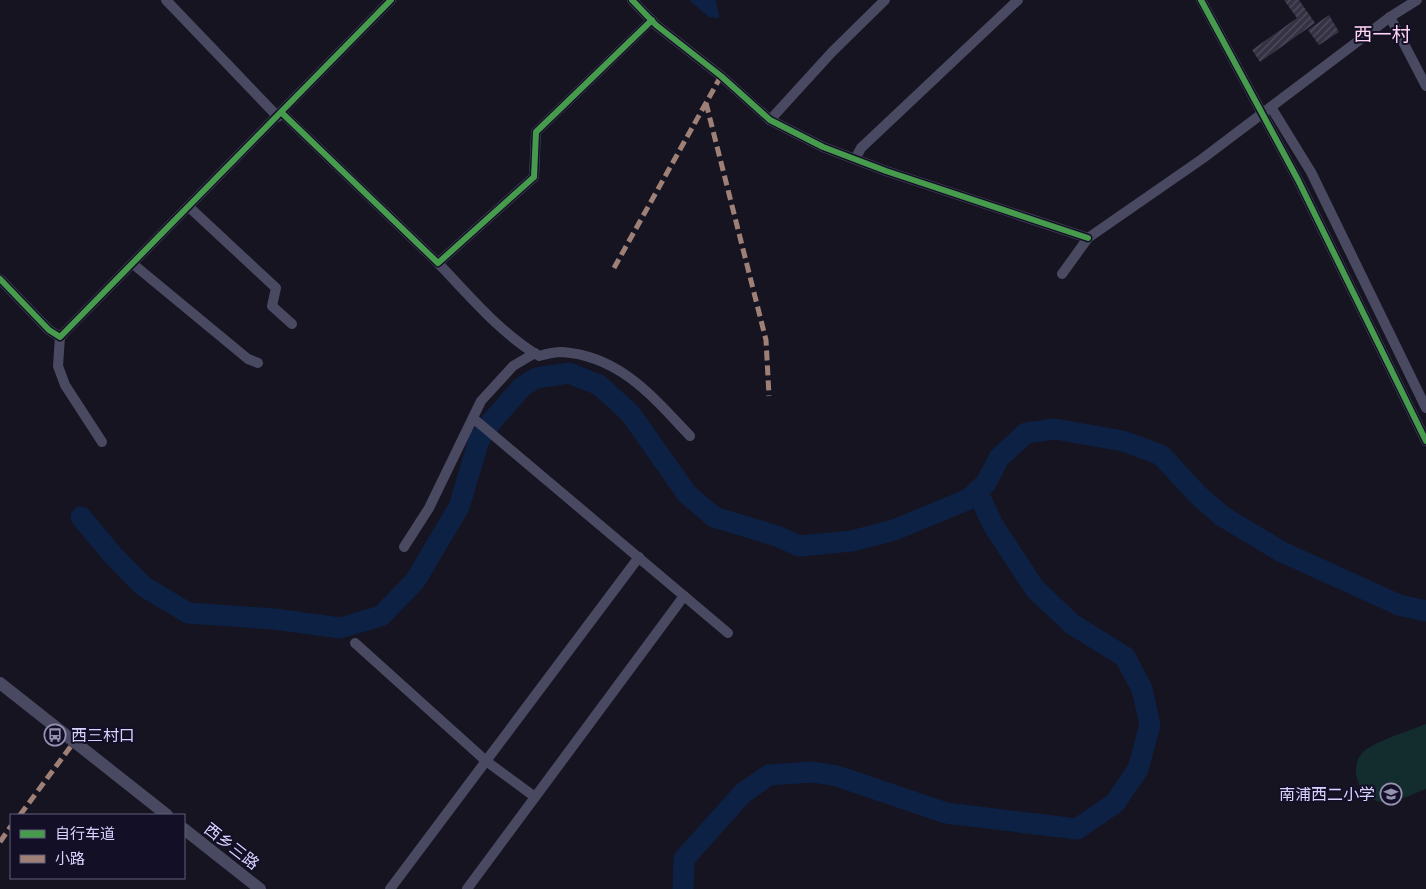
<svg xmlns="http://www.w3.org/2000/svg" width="1426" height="889" font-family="Overpass,'Noto Sans SC',sans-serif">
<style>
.garden{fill:#132c2d}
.water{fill:#0d2144}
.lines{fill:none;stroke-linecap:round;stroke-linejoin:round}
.river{stroke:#0d2144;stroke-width:21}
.building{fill:url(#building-hatch)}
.minor{stroke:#4a4962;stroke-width:10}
.tertiary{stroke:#4a4962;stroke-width:12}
.quiet{stroke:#9e8076;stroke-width:5;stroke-dasharray:10 5;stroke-linecap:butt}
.cycleway-casing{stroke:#130f26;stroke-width:9}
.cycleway{stroke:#469c4c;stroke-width:6}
.labels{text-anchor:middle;stroke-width:4;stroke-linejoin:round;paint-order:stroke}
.poi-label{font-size:16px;fill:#d9d4ff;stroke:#130f26;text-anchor:start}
.street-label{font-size:16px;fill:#d9d4ff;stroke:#130f26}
.quarter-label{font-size:19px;fill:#ffd6f0;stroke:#130f26}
</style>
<defs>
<pattern id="building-hatch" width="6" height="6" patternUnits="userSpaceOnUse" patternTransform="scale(1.25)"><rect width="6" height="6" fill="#343243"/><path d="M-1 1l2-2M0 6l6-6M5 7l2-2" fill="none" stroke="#514f5f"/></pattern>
</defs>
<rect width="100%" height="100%" fill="#161421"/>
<path class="garden" d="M1426 724V789C1412 794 1397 803 1382 802 1360 800 1347 768 1363 752 1375 741 1409 731 1426 724Z"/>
<path class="water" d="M689 0H716L719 17 718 18 709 17Z"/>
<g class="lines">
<g class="river">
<path d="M81 517 112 554 143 586 188 613 274 619 340 628 381 616 415 581 459 507 479 440 492 421 522 387 536 378 569 373 599 385 630 413 687 494 714 517 777 536 799 546 852 541 894 530 969 499 986 483 999 458 1026 433 1055 429 1123 441 1161 455 1198 495 1222 516 1282 552 1399 605 1426 611"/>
<path d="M683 889 684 859 743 793 769 775 813 772 837 776 946 813 1077 829 1115 803 1138 769 1150 725 1142 689 1125 657 1072 624 1035 589 993 525 977 491"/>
</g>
</g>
<g class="building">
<path d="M1284 0H1299L1315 23 1260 62 1252 50 1297 18Z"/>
<path d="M1329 15 1339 32 1319 45 1308 30Z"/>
</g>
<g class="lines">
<g class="minor">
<path d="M166 0 278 117"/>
<path d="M632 0 656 25 721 76 770 120 823 147 886 171 1088 238"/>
<path d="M1201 0 1298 180 1426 441"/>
<path d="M1390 17 1426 86"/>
<path d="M1271 107 1311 172 1426 408"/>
<path d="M282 113 438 263 534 177 536 132 652 20"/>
<path d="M770 120 832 52 885 0"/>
<path d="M855 159 861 148 1018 0"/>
<path d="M189 207 276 288 272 306 292 324"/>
<path d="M438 263C468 294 501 334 539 356 546 354 554 352 562 352 620 356 653 397 690 436"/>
<path d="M133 264 248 359 258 363"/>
<path d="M1062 274 1088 238 1202 159 1390 17 1417 0"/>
<path d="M0 279 49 330 60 337 391 0"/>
<path d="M60 337 58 366 65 385 102 442"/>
<path d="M473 418 728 633"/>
<path d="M404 547 429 508 481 401 513 366 535 353"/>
<path d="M355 643 486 761 535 797"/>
<path d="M390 889 639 557"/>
<path d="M467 889 684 596"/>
</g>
<g class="tertiary">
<path d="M0 683 167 815"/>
<path d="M184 829 260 889"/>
</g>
<g class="quiet">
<path d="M706 103 766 340 769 396"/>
<path d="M614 268 721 76"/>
<path d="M20 815 74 742"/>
<path d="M0 842 11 826"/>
</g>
<g class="cycleway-casing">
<g id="cycleway">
<path d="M632 0 656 25 721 76 770 120 823 147 886 171 1088 238"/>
<path d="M1201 0 1298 180 1426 441"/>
<path d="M282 113 438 263 534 177 536 132 652 20"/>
<path d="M0 279 49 330 60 337 391 0"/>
</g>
</g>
<use href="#cycleway" class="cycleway"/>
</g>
<defs>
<g id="bus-ring" transform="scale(1.125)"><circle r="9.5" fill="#130f26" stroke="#9591b1" stroke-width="1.5"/><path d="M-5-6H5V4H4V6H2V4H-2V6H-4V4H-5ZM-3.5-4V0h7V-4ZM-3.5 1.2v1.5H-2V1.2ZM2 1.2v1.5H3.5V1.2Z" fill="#9591b1"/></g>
<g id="school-ring" transform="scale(1.125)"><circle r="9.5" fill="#130f26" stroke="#9591b1" stroke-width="1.5"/><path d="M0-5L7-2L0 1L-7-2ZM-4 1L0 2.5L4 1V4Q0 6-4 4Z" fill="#9591b1"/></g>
</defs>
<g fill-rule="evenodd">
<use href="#bus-ring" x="55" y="735"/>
<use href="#school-ring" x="1391" y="794"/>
</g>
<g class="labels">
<g class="poi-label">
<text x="71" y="741">西三村口</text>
<text x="1375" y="800" text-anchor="end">南浦西二小学</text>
</g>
<g class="street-label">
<text transform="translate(232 846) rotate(38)" y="6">西乡三路</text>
</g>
<g class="quarter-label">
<text x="1382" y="41">西一村</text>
</g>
</g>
<rect x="10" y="814" width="175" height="65" fill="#130f26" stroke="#625e7d"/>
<rect x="20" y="830" width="25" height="8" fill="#469c4c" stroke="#625e7d"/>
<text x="55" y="839" font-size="15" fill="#d9d4ff">自行车道</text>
<rect x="20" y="855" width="25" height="8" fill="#9e8076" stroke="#625e7d"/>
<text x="55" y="864" font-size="15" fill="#d9d4ff">小路</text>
</svg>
